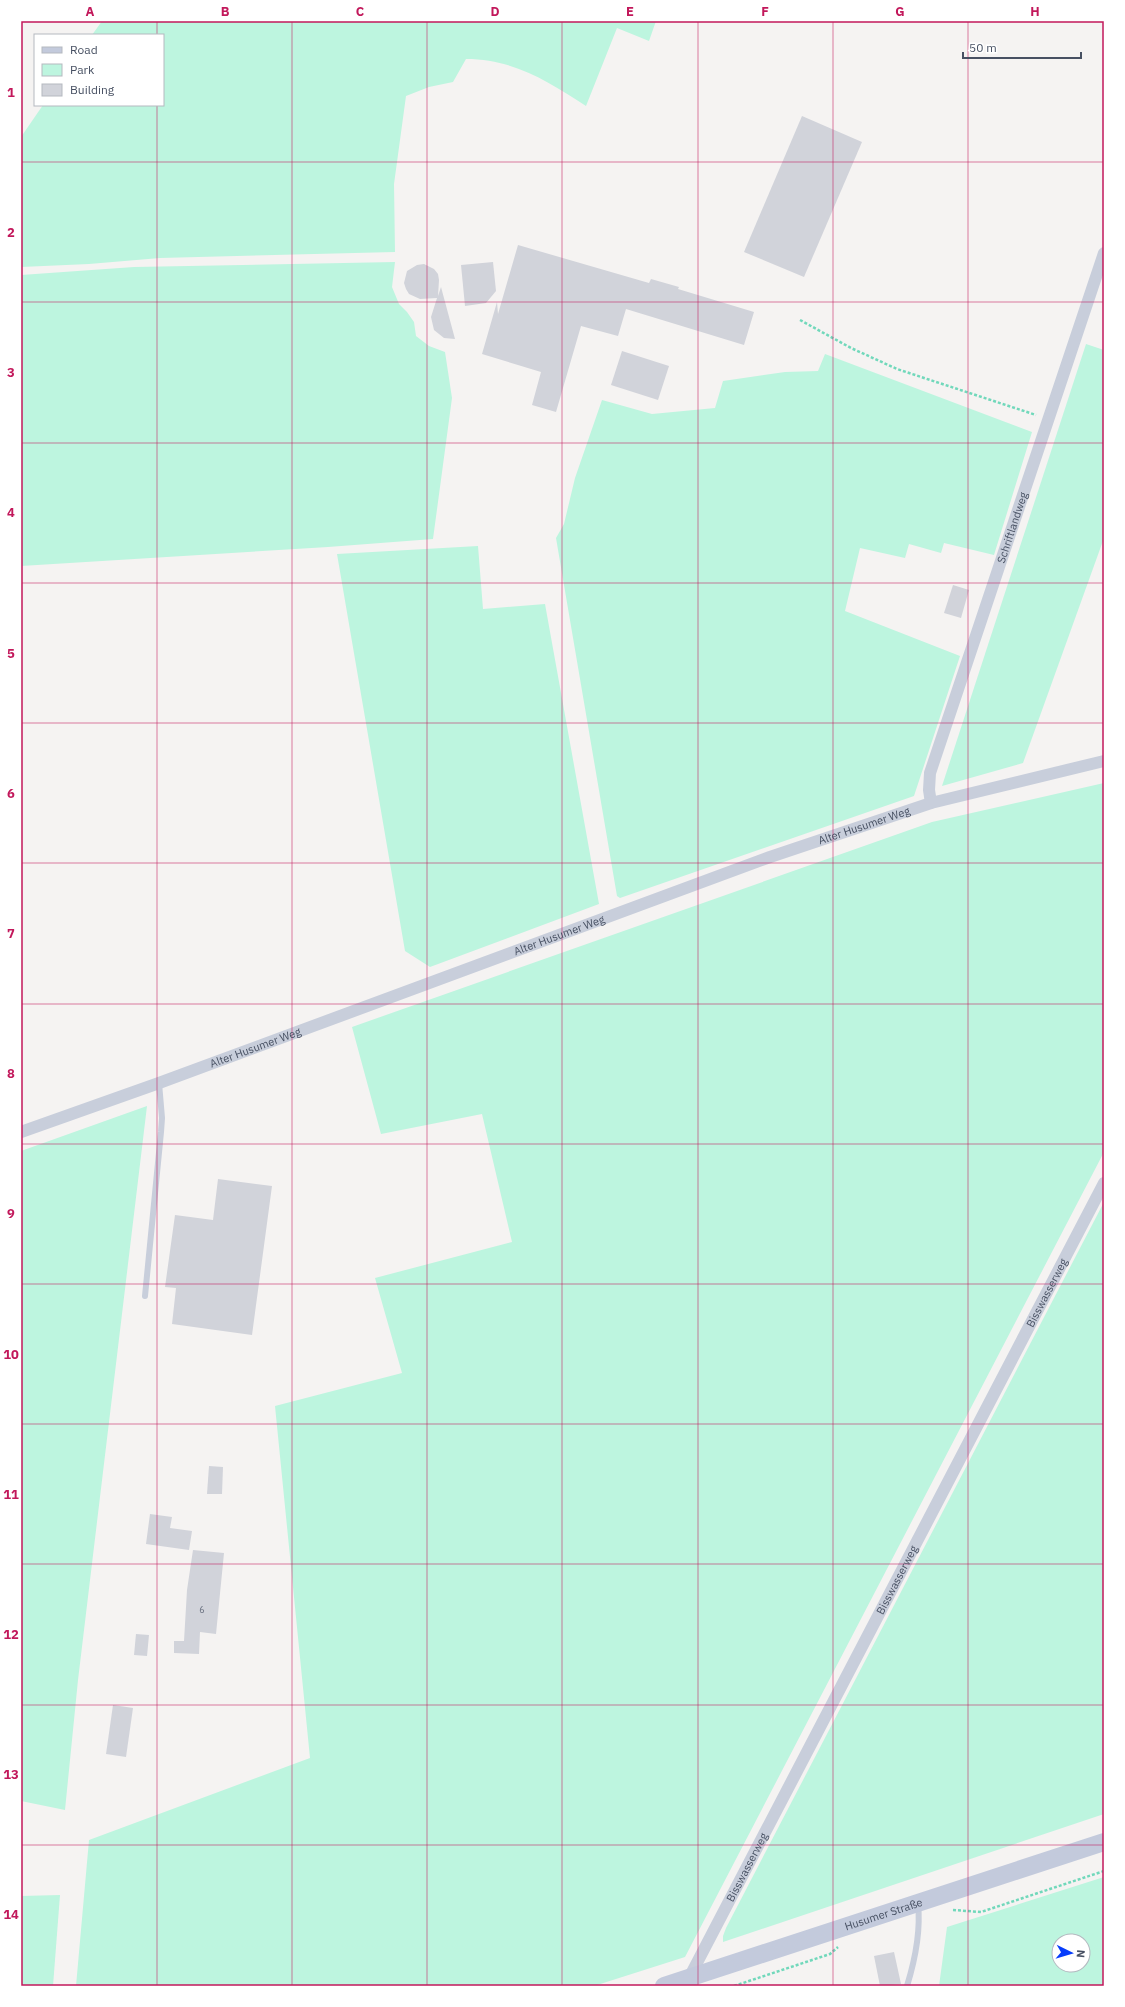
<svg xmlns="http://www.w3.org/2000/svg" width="1125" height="2007" font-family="'IBM Plex Sans',sans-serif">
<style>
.green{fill:#bdf5df;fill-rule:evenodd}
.building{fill:#d1d3da}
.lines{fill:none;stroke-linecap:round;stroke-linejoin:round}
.path{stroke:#71d8bb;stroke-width:2.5;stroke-dasharray:3 2;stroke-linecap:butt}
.service{stroke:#c8cedb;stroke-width:6}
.minor{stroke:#c8cedb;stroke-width:12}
.secondary{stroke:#c3cadc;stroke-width:18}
.grid{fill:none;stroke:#c2185b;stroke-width:1;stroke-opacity:0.55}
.labels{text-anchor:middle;stroke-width:3;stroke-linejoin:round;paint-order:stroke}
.number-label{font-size:9px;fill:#6a7180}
.street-label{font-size:11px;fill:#475062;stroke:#fff}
.neatline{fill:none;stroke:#c2185b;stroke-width:1.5}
.grid-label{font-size:13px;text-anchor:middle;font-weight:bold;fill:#c2185b}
</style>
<rect width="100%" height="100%" fill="#f5f3f2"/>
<g class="green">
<path d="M102 21H656L649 41 617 28 586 106C548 81 513 59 466 59L453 82 429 87 406 96 394 184 395 252 160 258 89 264 21 267V137L43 105H163V35H92Z"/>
<path d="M395 262 392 287 399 304 407 312 414 322 416 336 429 346 445 352 452 398 433 539 328 547 21 566V275L134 267Z"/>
<path d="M1086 344 1104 350V538L1023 763 942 786Z"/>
<path d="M825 354 1032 432 994 555 944 543 941 553 909 544 905 558 860 548 845 611 960 656 914 796 620 898 617 896 556 538 564 524 575 478 602 400 652 414 715 408 723 381 785 372 818 371Z"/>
<path d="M478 546 483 609 545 604 599 904 430 967 405 951 337 554Z"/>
<path d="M1104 783V1152L685 1957 594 1986H76L89 1840 310 1758 275 1406 402 1373 375 1278 512 1242 482 1114 381 1134 352 1027 932 822Z"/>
<path d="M147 1106 78 1680 65 1810 21 1801V1151Z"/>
<path d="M1104 1202V1814L723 1942V1936L726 1928Z"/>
<path d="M1104 1877V1986H939L947 1927ZM1059 1941H1083V1965H1059Z"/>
<path d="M60 1895 53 1986H21V1896Z"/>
</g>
<g class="building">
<path d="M802 116 862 142 804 277 744 252Z"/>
<path d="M518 245 649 283 651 279 679 287 678 289 754 312 744 345 626 309 618 336 581 326 556 412 532 405 541 372 482 354 497 302 498 314Z"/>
<path d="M493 262 496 291 486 303 465 306 461 265Z"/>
<path d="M424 264 434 269 438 274 439 280 438 296 441 287 455 339 444 338 434 330 431 317 437 298 420 299 409 294 406 289 404 283 407 271 417 265Z"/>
<path d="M622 351 669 366 658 400 611 385Z"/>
<path d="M953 585 969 590 961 618 944 613Z"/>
<path d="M218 1179 272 1186 252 1335 172 1324 176 1288 165 1287 175 1215 213 1220Z"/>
<path d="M209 1466 223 1467 222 1494H207Z"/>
<path d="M150 1514 172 1517 170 1528 192 1531 189 1550 146 1544Z"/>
<path d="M193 1550 224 1553 216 1634 200 1632 199 1654 174 1653V1641H184L187 1590Z"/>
<path d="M136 1634 149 1635 147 1656 134 1655Z"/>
<path d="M113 1705 133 1708 126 1757 106 1754Z"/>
<path d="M894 1952 901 1984 880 1986 874 1956Z"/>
</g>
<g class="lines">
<g class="path">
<path d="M800 320 851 348 897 369 1036 415"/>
<path d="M953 1910 981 1912 1104 1871"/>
<path d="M734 1986 830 1954 838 1947"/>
</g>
<g class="service">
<path d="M145 1296 161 1132 162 1118 159 1083"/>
<path d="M907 1986C915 1960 921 1932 918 1904"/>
</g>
<g class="minor">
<path id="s1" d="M931 803 929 790 930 773 1104 253"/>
<path id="s2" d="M21 1132 159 1083 770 857 931 803 1104 761"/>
<path id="s3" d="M689 1978 1104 1183"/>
</g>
<path class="secondary" id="s4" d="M664 1986 1104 1842"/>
</g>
<path class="grid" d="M157 21V35M292 21V1986M427 21V1986M562 21V1986M698 21V1986M833 21V1986M968 21V1986M157 105V1986M21 162H1104M21 302H1104M21 443H1104M21 583H1104M21 723H1104M21 863H1104M21 1004H1104M21 1144H1104M21 1284H1104M21 1424H1104M21 1564H1104M21 1705H1104M21 1845H1104"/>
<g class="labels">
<g class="number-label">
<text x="202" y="1613">6</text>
</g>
<g class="street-label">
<text dy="4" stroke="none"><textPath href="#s1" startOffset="289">Schriftlandweg</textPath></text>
<text dy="4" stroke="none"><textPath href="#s2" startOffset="897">Alter Husumer Weg</textPath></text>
<text dy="4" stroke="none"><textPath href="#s2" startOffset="573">Alter Husumer Weg</textPath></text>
<text dy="4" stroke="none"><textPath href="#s2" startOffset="249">Alter Husumer Weg</textPath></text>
<text dy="4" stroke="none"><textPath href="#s3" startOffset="773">Bisswasserweg</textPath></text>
<text dy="4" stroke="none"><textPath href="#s3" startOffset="449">Bisswasserweg</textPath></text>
<text dy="4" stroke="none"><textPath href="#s3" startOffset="125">Bisswasserweg</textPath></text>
<text dy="4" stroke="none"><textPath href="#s4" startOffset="231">Husumer Straße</textPath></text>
</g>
</g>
<rect width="1125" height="2007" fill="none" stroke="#ffffff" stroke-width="44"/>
<rect x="34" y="34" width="130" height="72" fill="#ffffff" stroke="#b5b9c0"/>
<rect x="42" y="47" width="20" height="6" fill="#c3cadc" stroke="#b5b9c0"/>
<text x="70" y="54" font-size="12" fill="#475062">Road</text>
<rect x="42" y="64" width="20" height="12" fill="#bdf5df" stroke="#b5b9c0"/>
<text x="70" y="74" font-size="12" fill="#475062">Park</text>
<rect x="42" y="84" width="20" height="12" fill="#d1d3da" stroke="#b5b9c0"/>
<text x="70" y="94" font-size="12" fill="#475062">Building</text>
<g transform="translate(1071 1953) rotate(95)"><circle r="19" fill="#ffffff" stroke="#b5b9c0"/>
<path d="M0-3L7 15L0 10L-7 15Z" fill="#063cfb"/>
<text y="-6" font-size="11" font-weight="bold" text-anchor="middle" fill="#475062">N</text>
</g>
<path d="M963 52v6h118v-6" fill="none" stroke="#475062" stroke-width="2"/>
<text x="969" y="52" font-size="12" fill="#475062" stroke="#ffffff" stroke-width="3" paint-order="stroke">50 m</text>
<rect x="22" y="22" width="1081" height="1963" class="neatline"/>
<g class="grid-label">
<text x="90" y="16">A</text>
<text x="225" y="16">B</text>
<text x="360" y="16">C</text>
<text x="495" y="16">D</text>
<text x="630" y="16">E</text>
<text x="765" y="16">F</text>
<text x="900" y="16">G</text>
<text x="1035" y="16">H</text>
<text x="11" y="97">1</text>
<text x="11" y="237">2</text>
<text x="11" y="377">3</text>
<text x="11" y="517">4</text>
<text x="11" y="658">5</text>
<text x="11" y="798">6</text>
<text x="11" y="938">7</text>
<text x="11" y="1078">8</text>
<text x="11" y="1218">9</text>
<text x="11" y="1359">10</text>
<text x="11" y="1499">11</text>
<text x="11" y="1639">12</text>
<text x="11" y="1779">13</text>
<text x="11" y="1919">14</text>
</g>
</svg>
